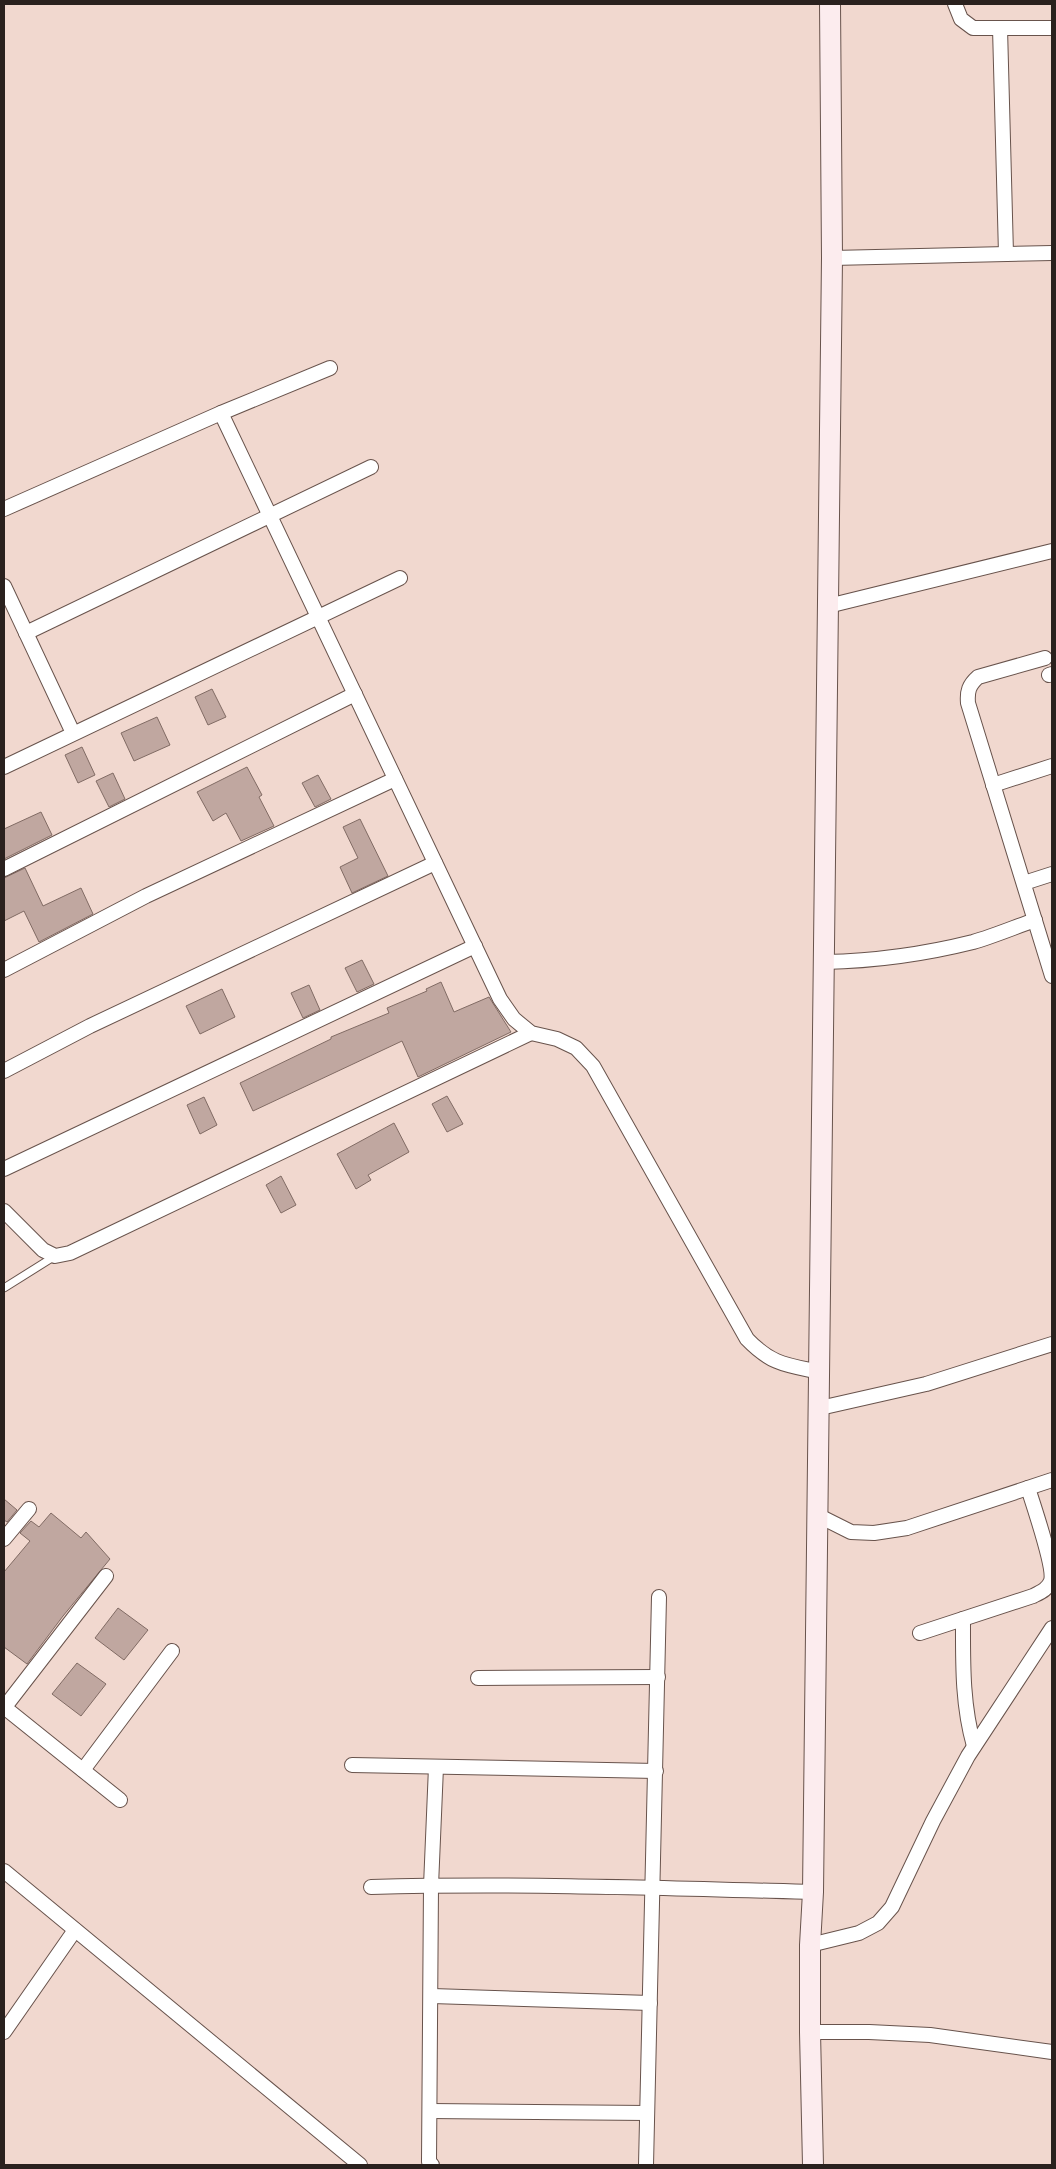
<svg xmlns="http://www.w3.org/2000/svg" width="1056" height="2169" font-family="'Varela Round',sans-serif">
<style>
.building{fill:#c0a7a0;stroke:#816b64}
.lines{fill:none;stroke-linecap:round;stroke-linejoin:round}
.lane-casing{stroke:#68534c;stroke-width:9}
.street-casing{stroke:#68534c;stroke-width:16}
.secondary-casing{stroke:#68534c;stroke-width:22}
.lane{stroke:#fff;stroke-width:7}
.street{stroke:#fff;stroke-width:14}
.secondary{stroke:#fcecee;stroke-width:20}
</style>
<rect width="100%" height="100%" fill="#f1d8cf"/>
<g class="building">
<path d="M212 689 226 717 208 725 195 697Z"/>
<path d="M157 717 170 745 134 761 121 733Z"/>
<path d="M82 747 95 775 78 783 65 755Z"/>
<path d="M247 767 262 795 259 797 274 826 241 841 226 813 213 821 197 792Z"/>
<path d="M113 773 125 799 109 807 96 781Z"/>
<path d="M318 775 331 799 315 807 302 783Z"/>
<path d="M41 812 52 835 4 859V829Z"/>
<path d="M360 819 388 876 352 893 340 867 358 858 343 827Z"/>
<path d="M25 868 43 906 81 888 93 914 39 942 24 911 4 921V878Z"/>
<path d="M362 960 374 984 357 992 345 968Z"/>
<path d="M441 982 454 1012 489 997 511 1032 418 1077 402 1041 253 1111 240 1083 331 1039V1037L389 1013 387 1008 427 991 426 989Z"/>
<path d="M309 985 320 1010 303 1018 291 993Z"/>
<path d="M222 989 235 1017 200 1034 186 1006Z"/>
<path d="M447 1096 463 1124 447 1132 432 1104Z"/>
<path d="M204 1097 217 1125 200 1134 187 1105Z"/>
<path d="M394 1123 409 1152 368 1175 371 1180 356 1189 337 1154Z"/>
<path d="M281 1176 296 1205 281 1213 266 1185Z"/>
<path d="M4 1499 17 1510 7 1522 4 1520Z"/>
<path d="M51 1513 81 1538 86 1532 110 1559 63 1616 27 1664 4 1647V1572L30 1541 20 1533 31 1521 39 1527Z"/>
<path d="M118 1608 148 1630 124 1660 95 1638Z"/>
<path d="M77 1663 106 1684 81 1716 52 1694Z"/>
</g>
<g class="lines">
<g class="lane-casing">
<path id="lane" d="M4 1288 55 1256"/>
</g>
<g class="street-casing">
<g id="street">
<path d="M955 4 961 19 973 28H1052"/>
<path d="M1000 28 1006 254"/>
<path d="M832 258 1052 253"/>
<path d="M221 413 500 999 514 1019 531 1033 557 1039 576 1048 593 1066 747 1339C772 1365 787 1365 820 1372"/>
<path d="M4 509 221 413 330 368"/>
<path d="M4 586 73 733"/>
<path d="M828 606 1052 551"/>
<path d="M26 633 371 467"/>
<path d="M1045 658 978 677C969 685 967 691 968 703L1052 976"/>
<path d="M1049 675 1052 674"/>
<path d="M4 767 400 578"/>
<path d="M993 785 1052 766"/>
<path d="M4 869 355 694"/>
<path d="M1024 883 1052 874"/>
<path d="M825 962C874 961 925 954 973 942 994 936 1015 927 1035 920"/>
<path d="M4 970 146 896 395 779"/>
<path d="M4 1071 90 1026 435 863"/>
<path d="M4 1169 475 946"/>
<path d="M4 1211 43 1250 55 1256 70 1253 531 1033"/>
<path d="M820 1408 926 1384 1052 1344"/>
<path d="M819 1516 851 1532 874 1533 907 1528 1052 1480"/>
<path d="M4 1539 29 1509"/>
<path d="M963 1619C963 1662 962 1704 974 1746"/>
<path d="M920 1633 1033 1596C1041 1592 1048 1589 1051 1581 1055 1568 1033 1504 1028 1488"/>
<path d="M478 1678 658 1677"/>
<path d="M4 1707 120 1800"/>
<path d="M4 1708 106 1576"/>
<path d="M352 1765 656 1771"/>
<path d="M83 1770 172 1651"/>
<path d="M4 1871 360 2165"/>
<path d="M371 1887C518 1883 666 1888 813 1892"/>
<path d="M810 1945 859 1933 878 1923 892 1907 933 1821 968 1756 1052 1628"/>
<path d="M432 1996 650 2003"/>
<path d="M4 2032 75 1930"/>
<path d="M810 2032H869L930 2035 1052 2052"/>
<path d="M430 2111 647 2113"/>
<path d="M432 2165 429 2162 431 1886 436 1767"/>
<path d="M646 2165 659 1597"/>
</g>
</g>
<g class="secondary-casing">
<path id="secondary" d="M813 2165 810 2032V1945L813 1892 832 258 830 4"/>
</g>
<use href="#lane" class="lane"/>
<use href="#street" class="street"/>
<use href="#secondary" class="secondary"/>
</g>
<rect width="1056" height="2169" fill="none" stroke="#2a211e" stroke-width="10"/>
</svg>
